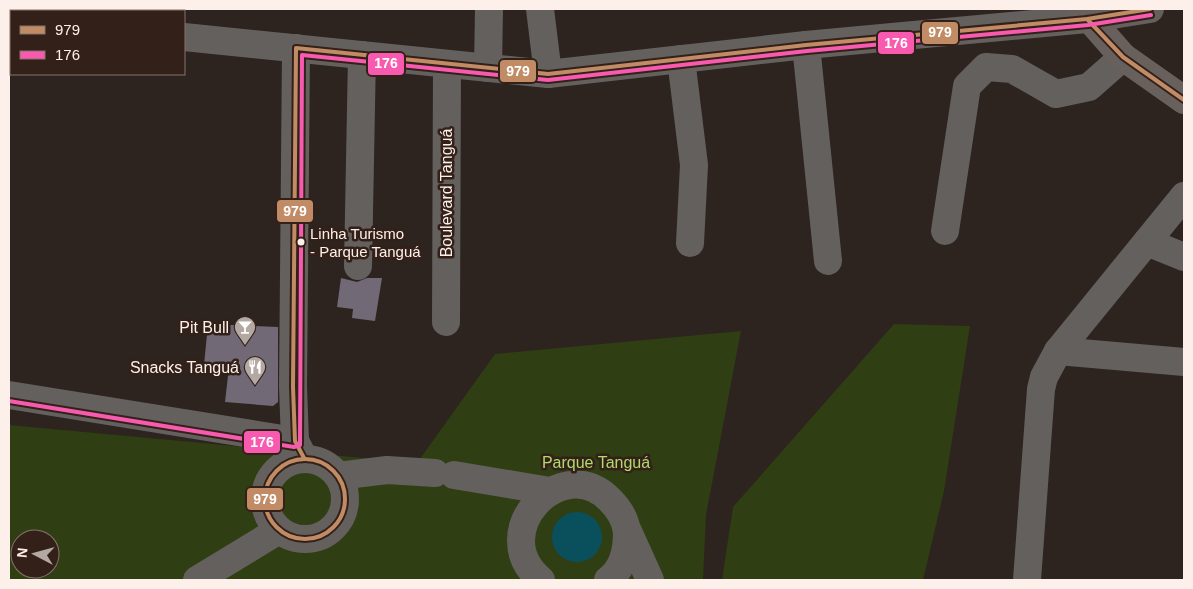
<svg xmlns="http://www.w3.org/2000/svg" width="1193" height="589" font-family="Helvetica,sans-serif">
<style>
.green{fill:#303e13;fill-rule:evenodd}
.water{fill:#0a505c}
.building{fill:#716976}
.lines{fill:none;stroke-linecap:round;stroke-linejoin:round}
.minor{stroke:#64605e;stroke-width:28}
.major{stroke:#67605d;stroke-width:28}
.bus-1-casing{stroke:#332119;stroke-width:8}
.bus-2-casing{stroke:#332119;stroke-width:8}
.bus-1{stroke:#c18c65;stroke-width:4}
.bus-2{stroke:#f75aaf;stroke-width:4}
.bus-dot{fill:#fdf0ea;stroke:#332119;stroke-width:2}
.labels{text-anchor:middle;stroke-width:5;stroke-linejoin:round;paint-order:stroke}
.bus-label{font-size:15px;fill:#fdf0ea;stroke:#332119;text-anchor:start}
.street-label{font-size:16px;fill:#fdf0ea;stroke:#332119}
.poi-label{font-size:16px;fill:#fdf0ea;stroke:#332119;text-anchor:end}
.park-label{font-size:16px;fill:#b0da6b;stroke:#332119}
.line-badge{stroke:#332119;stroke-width:2}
.badge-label{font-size:14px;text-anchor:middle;font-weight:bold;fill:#fff}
</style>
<rect width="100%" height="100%" fill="#2d231f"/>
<g class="green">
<path d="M894 324 970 326 944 491 923 580H722L733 507Z"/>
<path d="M741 331 706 515 703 580H9V425L417 463 495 354ZM20 539H50V569H20Z"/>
</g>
<circle class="water" cx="577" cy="537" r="25"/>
<g class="building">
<path d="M341 278 357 282 367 278H382L375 321 352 318 353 309 337 307Z"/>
<path d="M208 324 278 327V402L273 406 225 402 229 367 204 365Z"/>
</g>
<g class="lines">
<g class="minor">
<path d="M50 9 51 11"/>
<path d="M540 9 548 74"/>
<path d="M9 11H11"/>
<path d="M184 37 548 74 806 45 1087 19 1150 9"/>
<path d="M806 45 828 261"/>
<path d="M296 48 293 387 295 441 304 458"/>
<path d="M681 59 694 165 690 243"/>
<path d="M488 68 489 9"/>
<path d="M945 231 967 86 986 67 1012 69 1056 94 1089 87 1123 57"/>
<path d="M1147 242 1184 257"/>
<path d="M358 266 362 55"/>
<path d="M446 322 447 64"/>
<path d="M1058 351 1184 362"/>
<path d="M9 395 295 441"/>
<circle cx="305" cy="499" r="40"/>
<path d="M454 475 550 491"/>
<path d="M338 476 387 470 435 473"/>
<path d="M627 529 650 580"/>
<path d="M197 580 279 530"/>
<path d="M541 580C484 533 562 450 610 500 619 509 626 520 627 533 627 551 623 569 608 580"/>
<path d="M1027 580 1041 389 1044 377 1058 351 1184 196"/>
</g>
<path class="major" d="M1081 9 1123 57 1184 100"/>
<g class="bus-1-casing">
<g id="bus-1">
<path d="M1087 19 1123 57 1184 100"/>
<path d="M304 458 295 441 293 387 296 48 548 74 806 45 1087 19 1150 9"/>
<circle cx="305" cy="499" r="40"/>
</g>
</g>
<g class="bus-2-casing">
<path id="bus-2" d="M9 401 294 447 300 445 302 55 548 80 807 51 1088 25 1151 15"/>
</g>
<use href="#bus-1" class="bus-1"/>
<use href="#bus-2" class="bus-2"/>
</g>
<defs>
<g id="bar-pin" transform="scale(1.125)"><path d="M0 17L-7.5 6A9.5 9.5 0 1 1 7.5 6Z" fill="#b4a8a3" stroke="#332119"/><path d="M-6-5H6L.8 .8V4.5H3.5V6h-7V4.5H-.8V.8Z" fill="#fff"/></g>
<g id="restaurant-pin" transform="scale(1.125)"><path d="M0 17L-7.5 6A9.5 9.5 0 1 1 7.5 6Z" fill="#b4a8a3" stroke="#332119"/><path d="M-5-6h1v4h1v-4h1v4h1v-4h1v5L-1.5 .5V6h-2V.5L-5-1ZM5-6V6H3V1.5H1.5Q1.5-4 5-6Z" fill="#fff"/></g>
</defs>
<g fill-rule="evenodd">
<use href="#bar-pin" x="245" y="327"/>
<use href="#restaurant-pin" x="255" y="367"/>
</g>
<circle class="bus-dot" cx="301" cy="242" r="4.5"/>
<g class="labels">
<g class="bus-label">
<text x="310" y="239">Linha Turismo<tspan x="310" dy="18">- Parque Tanguá</tspan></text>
</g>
<g class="street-label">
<text transform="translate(446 193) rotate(-90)" y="6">Boulevard Tanguá</text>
</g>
<g class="poi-label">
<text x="229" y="333">Pit Bull</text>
<text x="239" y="373">Snacks Tanguá</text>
</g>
<g class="park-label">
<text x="596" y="468">Parque Tanguá</text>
</g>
</g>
<g class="line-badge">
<rect x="921" y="21" width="38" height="24" rx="5" fill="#c18c65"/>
<rect x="877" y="31" width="38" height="24" rx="5" fill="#f75aaf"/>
<rect x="367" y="52" width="38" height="24" rx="5" fill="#f75aaf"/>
<rect x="499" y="59" width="38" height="24" rx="5" fill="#c18c65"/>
<rect x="276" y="199" width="38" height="24" rx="5" fill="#c18c65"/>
<rect x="243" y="430" width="38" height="24" rx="5" fill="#f75aaf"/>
<rect x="246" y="487" width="38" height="24" rx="5" fill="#c18c65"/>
</g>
<g class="badge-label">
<text x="940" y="37">979</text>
<text x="896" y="48">176</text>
<text x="386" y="68">176</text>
<text x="518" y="76">979</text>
<text x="295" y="216">979</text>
<text x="262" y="447">176</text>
<text x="265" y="504">979</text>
</g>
<rect width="1193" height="589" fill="none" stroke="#fdf0ea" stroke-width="20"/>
<rect x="10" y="10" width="175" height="65" fill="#332119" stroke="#84746d"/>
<rect x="20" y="26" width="25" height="8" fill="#c18c65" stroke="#84746d"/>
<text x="55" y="35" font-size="15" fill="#fdf0ea">979</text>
<rect x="20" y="51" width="25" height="8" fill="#f75aaf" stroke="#84746d"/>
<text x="55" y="60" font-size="15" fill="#fdf0ea">176</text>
<g transform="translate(35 554) rotate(276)"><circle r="24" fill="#332119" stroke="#84746d"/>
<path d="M0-4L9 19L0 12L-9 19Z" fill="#b4a8a3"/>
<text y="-8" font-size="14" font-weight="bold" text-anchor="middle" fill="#fdf0ea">N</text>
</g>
</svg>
